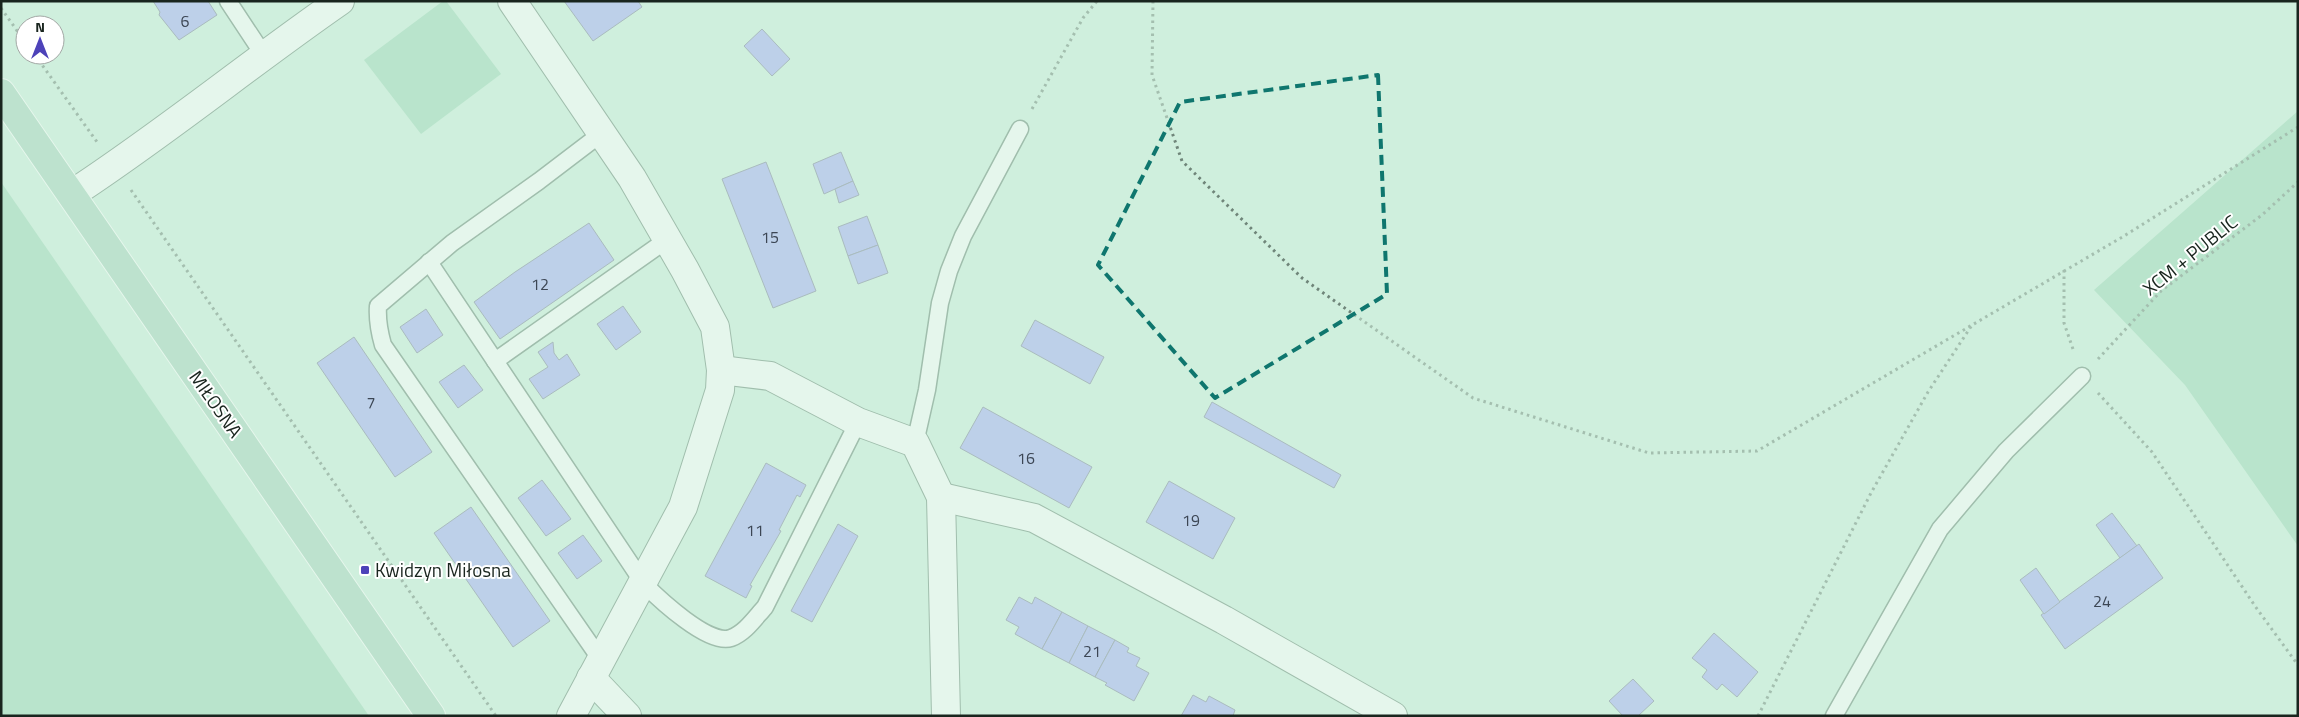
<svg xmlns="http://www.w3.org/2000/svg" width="2299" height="717" font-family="'Titillium Web',sans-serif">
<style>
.green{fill:#9dd7b8}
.building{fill:#a6aaf8;stroke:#7b7e99}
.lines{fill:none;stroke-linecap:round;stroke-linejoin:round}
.service-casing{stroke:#668373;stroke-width:19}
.minor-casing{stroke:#668373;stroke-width:30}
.primary-casing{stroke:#fff;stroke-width:30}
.path{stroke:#6f8579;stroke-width:3;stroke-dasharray:2.5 4;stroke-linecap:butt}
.service{stroke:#fff;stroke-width:16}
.minor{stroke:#fff;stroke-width:28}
.primary{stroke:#a7d2bc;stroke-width:28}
.marked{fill:none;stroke:#0f766e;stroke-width:4;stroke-dasharray:10 6;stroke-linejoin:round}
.poi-dot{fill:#4d42b9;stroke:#fff;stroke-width:2}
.labels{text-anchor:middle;stroke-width:4;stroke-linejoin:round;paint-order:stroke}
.number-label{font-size:16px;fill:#3c4654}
.street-label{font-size:19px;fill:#19251e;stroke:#fff}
.poi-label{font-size:19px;fill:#19251e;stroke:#fff;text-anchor:start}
</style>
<rect width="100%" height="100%" fill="#cfefdd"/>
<g class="green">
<path d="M443 1H446L501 74 421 134 364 60Z"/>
<path d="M2298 111V546L2185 385 2094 290Z"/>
<path d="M1 182 369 716H1Z"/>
</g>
<g class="building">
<path d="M153 1H208L217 15 179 40 159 15 160 12Z"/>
<path d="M564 1H638L642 7 593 41Z"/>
<path d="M762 29 790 59 772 76 744 46Z"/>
<path d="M841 152 853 181 824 194 813 164Z"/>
<path d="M766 162 816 291 773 308 722 179Z"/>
<path d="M853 181 859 195 839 203 835 189Z"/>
<path d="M867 216 878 245 848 256 838 227Z"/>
<path d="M589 223 614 260 500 339 474 302 515 272Z"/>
<path d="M878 245 888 273 858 284 848 256Z"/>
<path d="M623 306 641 332 616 350 597 324Z"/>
<path d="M426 309 443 335 417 353 400 327Z"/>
<path d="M1035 320 1104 357 1090 384 1021 346Z"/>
<path d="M354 337 432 452 395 477 317 363Z"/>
<path d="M553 342 554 353 559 360 567 354 580 375 543 399 529 379 548 367 538 352Z"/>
<path d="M464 365 483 390 458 408 439 382Z"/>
<path d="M1212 402 1341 475 1334 488 1204 417Z"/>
<path d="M983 407 1092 467 1069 508 960 448Z"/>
<path d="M766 463 806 485 800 497 797 495 779 530 781 531 750 585 752 586 746 598 705 576Z"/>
<path d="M542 480 571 519 546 536 518 498Z"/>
<path d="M1169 481 1235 518 1213 559 1146 522Z"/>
<path d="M471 507 550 621 513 647 434 533Z"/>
<path d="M2112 513 2137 546 2120 558 2096 525Z"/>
<path d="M838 524 858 536 812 622 791 611Z"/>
<path d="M583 535 602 561 577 579 558 553Z"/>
<path d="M2139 544 2163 578 2065 649 2041 615Z"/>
<path d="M2036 568 2060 602 2044 614 2020 580Z"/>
<path d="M1019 597 1032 604 1035 597 1062 612 1042 649 1015 634 1019 627 1006 620Z"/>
<path d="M1062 612 1088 626 1069 663 1042 649Z"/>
<path d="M1088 626 1115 640 1095 677 1069 663Z"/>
<path d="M1714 633 1758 672 1737 697 1722 684 1717 690 1702 677 1707 670 1692 658Z"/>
<path d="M1115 640 1129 648 1127 652 1140 658 1136 666 1149 673 1134 701 1105 685 1107 683 1095 677Z"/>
<path d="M1633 679 1654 701 1638 716H1623L1609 701Z"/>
<path d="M1193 695 1206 702 1209 696 1235 710 1233 716H1181Z"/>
</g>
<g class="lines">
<g class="service-casing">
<g id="service">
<path d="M228 1 263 54"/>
<path d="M429 262 644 584C659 599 709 646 731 638 745 633 755 618 765 607L858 422"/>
<path d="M495 361 668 239"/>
<path d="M915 443 927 390 940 303 949 271 963 236 1020 129"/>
<path d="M601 660 383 345C379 331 377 320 378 306L452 243 539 181 602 133"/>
<path d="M1834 716 1940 529 2006 451 2082 376"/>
</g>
</g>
<g class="minor-casing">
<g id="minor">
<path d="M512 1 632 178 685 270 715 327 721 370 720 390 683 507 571 716"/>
<path d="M72 194C164 134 249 64 340 1"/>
<path d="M721 370 770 376 858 422 915 443 941 497 946 716"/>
<path d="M941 497 1034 518 1224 620 1393 716"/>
<path d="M591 678 627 716"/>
</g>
</g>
<g class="primary-casing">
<path id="primary" d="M1 93 431 716"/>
</g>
<g class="path">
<path d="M1153 1 1152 75 1182 161 1302 278 1473 398 1649 453 1757 451 2124 236 2298 127"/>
<path d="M1 8 25 42"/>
<path d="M35 55 97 142"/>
<path d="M1032 109 1083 18 1097 1"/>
<path d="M131 190 496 716"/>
<path d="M2064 270V323L2074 352"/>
<path d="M2098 359 2161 291 2262 215 2298 182"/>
<path d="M2098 393 2152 452 2255 606 2298 665"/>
<path d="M1758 716 1871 493 1928 392 1972 325"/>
</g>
<use href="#service" class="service"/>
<use href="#minor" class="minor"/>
<use href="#primary" class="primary"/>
</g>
<path d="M0 0H2299V717H0ZM1378 75 1387 294 1215 398 1098 265 1180 102Z" fill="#cfefdd" fill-opacity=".55" fill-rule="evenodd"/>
<path class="marked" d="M1378 75 1387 294 1215 398 1098 265 1180 102Z"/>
<rect class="poi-dot" x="360" y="565" width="10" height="10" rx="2.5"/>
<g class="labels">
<g class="number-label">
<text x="185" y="27">6</text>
<text x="770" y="243">15</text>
<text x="540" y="290">12</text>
<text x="371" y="408">7</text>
<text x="1026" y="464">16</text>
<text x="1191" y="526">19</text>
<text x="755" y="536">11</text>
<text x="2102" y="607">24</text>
<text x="1092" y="657">21</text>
</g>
<g class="street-label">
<text transform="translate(2190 255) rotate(-39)" y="7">XCM + PUBLIC</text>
<text transform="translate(216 404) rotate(55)" y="7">MIŁOSNA</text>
</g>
<g class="poi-label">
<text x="375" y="577">Kwidzyn Miłosna</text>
</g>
</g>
<rect width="2299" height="717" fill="none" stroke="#19251e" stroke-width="5"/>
<g transform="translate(40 40)"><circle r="24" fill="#ffffff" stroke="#a3a8a5"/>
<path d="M0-4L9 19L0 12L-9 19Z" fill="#4d42b9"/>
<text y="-8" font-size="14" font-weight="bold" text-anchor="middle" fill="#19251e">N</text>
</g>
</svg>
